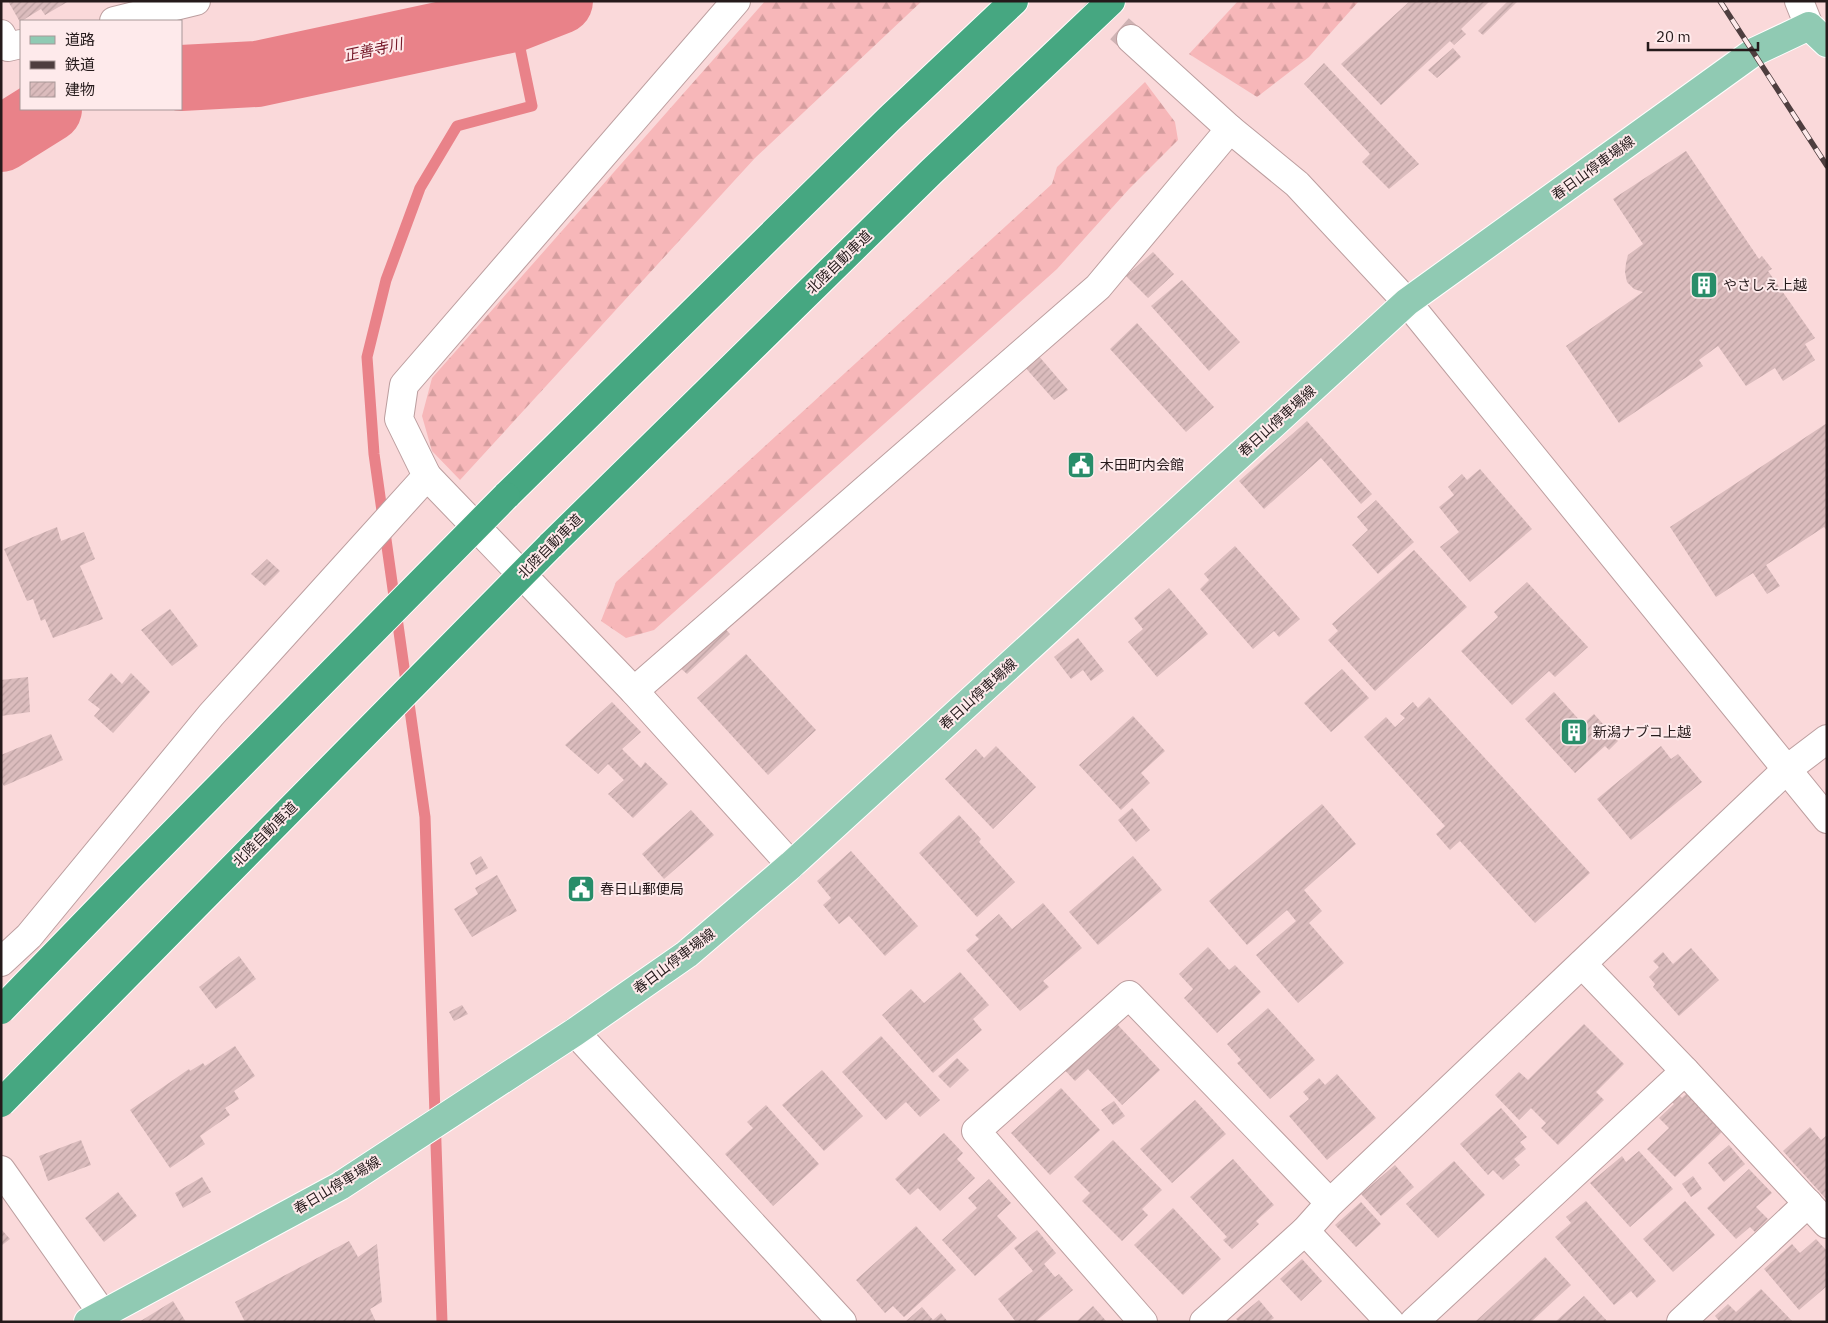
<svg xmlns="http://www.w3.org/2000/svg" width="1828" height="1323" font-family="'IBM Plex Sans','Noto Sans JP',sans-serif">
<style>
.forest{fill:url(#forest-firs)}
.lines{fill:none;stroke-linecap:round;stroke-linejoin:round}
.stream{stroke:#e98289;stroke-width:11}
.river{stroke:#e98289;stroke-width:66}
.building{fill:url(#building-hatch)}
.minor-tunnel{stroke:#cfb3b4;stroke-width:28;stroke-dasharray:28 14;stroke-linecap:butt}
.minor-casing{stroke:#bc9e9f;stroke-width:30}
.major-casing{stroke:#fff;stroke-width:30}
.highway-casing{stroke:#fff;stroke-width:30}
.minor{stroke:#fff;stroke-width:28}
.major{stroke:#90cab3;stroke-width:28}
.highway{stroke:#46a781;stroke-width:28}
.rail-casing{stroke:#4e3e3f;stroke-width:5.5}
.rail{stroke:#feeaeb;stroke-width:4;stroke-dasharray:11;stroke-linecap:butt}
.highway-bridge-casing{stroke:#fff;stroke-width:30;stroke-linecap:butt}
.highway-bridge{stroke:#46a781;stroke-width:28}
.labels{text-anchor:middle;stroke-width:4;stroke-linejoin:round;paint-order:stroke}
.street-label{font-size:14px;fill:#251a1b;stroke:#feeaeb}
.poi-label{font-size:14px;fill:#251a1b;stroke:#feeaeb;text-anchor:start}
.water-label{font-size:15px;font-style:italic;fill:#761929;stroke:#feeaeb}
</style>
<defs>
<pattern id="forest-firs" width="22" height="20" patternUnits="userSpaceOnUse" patternTransform="scale(1.25)"><rect width="22" height="20" fill="#f7b7b9"/><path d="M5 1l3.5 6h-7zM16 11l3.5 6h-7z" fill="#d49d9e"/></pattern>
<pattern id="building-hatch" width="6" height="6" patternUnits="userSpaceOnUse" patternTransform="scale(1.25)"><rect width="6" height="6" fill="#dbbcbd"/><path d="M-1 1l2-2M0 6l6-6M5 7l2-2" fill="none" stroke="#bca1a2"/></pattern>
</defs>
<rect width="100%" height="100%" fill="#fad9da"/>
<g class="forest">
<path d="M765 1H922L755 158 460 480 432 451 422 416 432 378Z"/>
<path d="M1238 1H1359L1309 57 1257 97 1189 54Z"/>
<path d="M1145 82 1175 122 1178 140 1129 189 1057 269 654 630 626 638 601 621 616 582 1052 184 1057 167Z"/>
</g>
<g class="lines">
<path class="stream" d="M442 1322 425 817 374 454 367 357 386 280 420 188 457 126 532 106 514 19"/>
<g class="river">
<path d="M181 78 257 74 514 19 560 1"/>
<path d="M1 139 49 109"/>
</g>
</g>
<g class="building">
<path d="M8 1H69L45 15 41 9 20 22Z"/>
<path d="M1410 1H1490L1461 29 1466 34 1454 45 1450 41 1381 105 1341 64Z"/>
<path d="M1508 1H1518L1483 35 1478 31Z"/>
<path d="M1453 48 1461 57 1437 78 1428 70Z"/>
<path d="M1324 63 1419 164 1389 189 1362 162 1370 154 1304 84Z"/>
<path d="M1686 151 1759 259 1762 256 1772 269 1768 271 1815 338 1805 344 1815 360 1783 381 1775 368 1746 386 1718 346 1699 360 1703 366 1619 423 1566 346 1643 292 1634 289 1627 282 1625 272 1626 263 1628 255 1643 244 1613 199Z"/>
<path d="M1153 252 1174 274 1148 298 1126 276Z"/>
<path d="M1182 280 1240 342 1209 371 1151 306Z"/>
<path d="M1137 323 1214 407 1186 432 1110 349Z"/>
<path d="M1037 354 1068 390 1054 400 1023 365Z"/>
<path d="M1307 421 1372 494 1361 504 1321 458 1264 509 1239 481Z"/>
<path d="M1827 423V530L1824 527 1766 565 1780 586 1767 594 1753 573 1716 597 1670 527Z"/>
<path d="M1480 469 1532 529 1470 582 1440 547 1459 532 1439 507 1454 495 1448 487 1462 474 1467 480Z"/>
<path d="M1376 500 1414 542 1378 574 1352 545 1368 530 1357 517Z"/>
<path d="M57 527 61 541 84 532 95 559 80 566 103 619 53 638 45 619 41 621 33 599 27 601 4 549Z"/>
<path d="M1235 546 1300 619 1279 637 1274 631 1253 649 1200 589 1209 580 1204 574Z"/>
<path d="M1414 550 1467 607 1375 691 1328 640 1338 631 1332 624Z"/>
<path d="M267 559 280 571 265 586 251 574Z"/>
<path d="M1527 582 1588 647 1555 677 1549 671 1512 705 1461 651 1498 617 1494 612Z"/>
<path d="M1169 588 1208 634 1157 677 1128 642 1143 629 1134 618Z"/>
<path d="M170 609 198 646 172 666 141 630Z"/>
<path d="M721 624 730 634 687 674 678 666Z"/>
<path d="M1078 638 1104 671 1091 681 1083 670 1071 679 1054 657Z"/>
<path d="M746 654 816 730 768 775 697 698Z"/>
<path d="M1342 669 1369 698 1331 732 1304 703Z"/>
<path d="M111 673 122 684 131 673 150 692 113 733 94 716 100 709 88 700Z"/>
<path d="M28 677 30 712 1 716V680Z"/>
<path d="M1554 692 1583 724 1594 714 1618 741 1609 750 1605 746 1575 773 1525 719Z"/>
<path d="M1429 697 1590 873 1535 923 1460 841 1450 850 1436 834 1445 826 1364 737 1386 717 1395 727 1405 718 1400 714 1413 702 1418 708Z"/>
<path d="M612 702 641 732 622 749 641 768 645 762 668 784 633 818 608 794 624 780 608 764 598 774 565 745Z"/>
<path d="M1133 716 1165 751 1141 773 1150 783 1121 810 1079 765Z"/>
<path d="M51 734 63 760 4 786 1 781V755Z"/>
<path d="M996 746 1036 787 993 829 945 779 976 749 984 758Z"/>
<path d="M1661 746 1671 759 1678 754 1702 782 1631 840 1597 799Z"/>
<path d="M1322 804 1356 844 1304 890 1322 911 1309 923 1344 963 1298 1003 1256 955 1296 921 1287 910 1247 945 1209 901Z"/>
<path d="M1132 808 1150 830 1136 842 1118 820Z"/>
<path d="M691 810 714 835 664 879 642 854Z"/>
<path d="M959 815 981 839 979 842 1015 882 977 917 919 853Z"/>
<path d="M851 851 918 926 885 956 849 916 839 924 823 905 831 898 817 881Z"/>
<path d="M481 856 488 868 476 875 470 863Z"/>
<path d="M1133 856 1162 890 1098 945 1069 912Z"/>
<path d="M497 875 517 911 472 937 454 909 478 894 475 888Z"/>
<path d="M1043 903 1082 948 1043 981 1049 987 1020 1011 966 950 979 939 975 935 999 914 1012 929Z"/>
<path d="M1208 947 1229 970 1235 965 1261 992 1217 1033 1184 998 1193 989 1179 974Z"/>
<path d="M1691 948 1719 980 1679 1016 1653 987 1655 984 1649 977 1659 967 1653 961 1663 952 1673 964Z"/>
<path d="M239 956 256 979 216 1009 199 987Z"/>
<path d="M960 972 989 1005 973 1019 982 1030 933 1073 882 1015 911 989 924 1003Z"/>
<path d="M462 1005 468 1014 454 1021 449 1012Z"/>
<path d="M1268 1008 1315 1060 1270 1099 1237 1063 1241 1060 1227 1044Z"/>
<path d="M1117 1024 1160 1070 1122 1105 1088 1069 1075 1081 1058 1063 1078 1044 1086 1053Z"/>
<path d="M1584 1024 1624 1064 1596 1092 1604 1100 1558 1145 1541 1128 1546 1123 1531 1108 1519 1120 1495 1095 1519 1072 1528 1080Z"/>
<path d="M881 1036 940 1100 920 1117 906 1102 886 1120 842 1072Z"/>
<path d="M235 1046 255 1076 234 1091 239 1099 225 1108 230 1115 200 1136 205 1144 170 1168 130 1110 189 1069 190 1071 203 1063 205 1066Z"/>
<path d="M957 1058 969 1070 950 1088 938 1076Z"/>
<path d="M822 1070 863 1116 824 1151 782 1105Z"/>
<path d="M1337 1074 1376 1118 1327 1160 1289 1116 1309 1099 1303 1092 1319 1078 1325 1085Z"/>
<path d="M1670 1087 1682 1098 1687 1093 1724 1130 1675 1177 1647 1149 1669 1128 1659 1118 1674 1104 1664 1094Z"/>
<path d="M1061 1088 1100 1130 1050 1175 1011 1133Z"/>
<path d="M1195 1100 1226 1134 1172 1183 1140 1149Z"/>
<path d="M1114 1101 1125 1116 1113 1125 1101 1110Z"/>
<path d="M766 1105 819 1164 773 1206 725 1154 753 1128 747 1122Z"/>
<path d="M1501 1108 1527 1137 1520 1142 1526 1149 1514 1159 1520 1165 1503 1180 1493 1170 1488 1175 1460 1144Z"/>
<path d="M1810 1127 1821 1140 1827 1135V1200L1783 1151Z"/>
<path d="M944 1133 963 1153 957 1159 975 1178 940 1211 918 1188 910 1195 895 1179Z"/>
<path d="M81 1140 91 1165 48 1181 39 1156Z"/>
<path d="M1113 1140 1162 1190 1142 1209 1148 1215 1122 1241 1082 1201 1090 1193 1074 1177Z"/>
<path d="M1729 1145 1745 1164 1724 1182 1708 1163Z"/>
<path d="M1639 1151 1673 1189 1630 1227 1590 1183 1622 1156 1626 1162Z"/>
<path d="M1233 1159 1274 1205 1256 1221 1259 1224 1232 1249 1223 1240 1227 1237 1190 1197Z"/>
<path d="M1454 1161 1485 1195 1438 1238 1406 1204Z"/>
<path d="M1395 1165 1414 1187 1381 1216 1361 1194Z"/>
<path d="M1749 1169 1772 1193 1756 1207 1768 1219 1755 1232 1750 1227 1736 1239 1707 1208Z"/>
<path d="M1693 1176 1702 1189 1691 1197 1682 1184Z"/>
<path d="M202 1177 211 1192 183 1208 175 1193Z"/>
<path d="M989 1179 1011 1203 997 1216 1017 1238 975 1276 942 1240 977 1208 968 1198Z"/>
<path d="M118 1192 137 1216 104 1242 85 1218Z"/>
<path d="M1586 1201 1656 1281 1637 1298 1631 1291 1614 1305 1555 1237 1571 1223 1566 1217Z"/>
<path d="M1685 1201 1715 1235 1673 1272 1643 1239Z"/>
<path d="M1361 1202 1381 1224 1356 1247 1335 1225Z"/>
<path d="M1173 1208 1221 1259 1183 1295 1134 1245Z"/>
<path d="M916 1226 956 1270 904 1317 893 1306 885 1313 856 1280Z"/>
<path d="M1 1229 10 1239 1 1246Z"/>
<path d="M1037 1230 1056 1253 1044 1264 1055 1277 1059 1274 1073 1290 1035 1322H1016L998 1299 1033 1271 1014 1248Z"/>
<path d="M1816 1239 1827 1251V1286L1799 1310 1764 1269 1792 1244 1800 1253Z"/>
<path d="M349 1241 358 1257 377 1244 382 1302 370 1309 376 1322H245L235 1302Z"/>
<path d="M1545 1257 1571 1285 1531 1322H1475Z"/>
<path d="M1302 1259 1322 1281 1301 1301 1280 1279Z"/>
<path d="M1761 1289 1793 1322H1720L1715 1316 1728 1304 1736 1312Z"/>
<path d="M1584 1296 1608 1322H1555Z"/>
<path d="M1259 1300 1274 1318 1268 1322H1239L1236 1319Z"/>
<path d="M173 1301 186 1322H139Z"/>
<path d="M1093 1306 1107 1322H1076Z"/>
<path d="M922 1307 933 1320 941 1313 948 1322H905Z"/>
</g>
<g class="lines">
<path class="minor-tunnel" d="M1088 1 1131 39"/>
<g class="minor-casing">
<g id="minor">
<path d="M1799 1 1809 26"/>
<path d="M114 21 196 1"/>
<path d="M1 34 8 47 21 44"/>
<path d="M1131 39 1230 129 1297 184 1407 302 1827 819"/>
<path d="M427 476 399 419 404 385 736 1"/>
<path d="M634 691 1098 287 1230 129"/>
<path d="M1 962 29 936 211 715 427 476 634 691 791 865"/>
<path d="M1582 964 1685 1071 1827 1224"/>
<path d="M575 1032 842 1322"/>
<path d="M1 1170 102 1313"/>
<path d="M1305 1231 1390 1322"/>
<path d="M1143 1322 976 1131 1129 995 1330 1203"/>
<path d="M1204 1322 1305 1231 1330 1203 1786 770 1827 739"/>
<path d="M1414 1322 1685 1071"/>
<path d="M1681 1322 1808 1203"/>
</g>
</g>
<g class="major-casing">
<path id="major" d="M88 1322 340 1186 575 1032 687 954 791 865 1407 302 1754 52 1809 26 1827 43"/>
</g>
<g class="highway-casing">
<g id="highway">
<path d="M506 496 889 119 1014 1"/>
<path d="M550 546 931 172 1111 1"/>
</g>
</g>
<use href="#minor" class="minor"/>
<use href="#major" class="major"/>
<use href="#highway" class="highway"/>
<g class="rail-casing">
<path id="rail" d="M1720 1 1827 166"/>
</g>
<use href="#rail" class="rail"/>
<g class="highway-bridge-casing">
<g id="highway-bridge">
<path d="M1 1010 131 876 506 496"/>
<path d="M1 1103 550 546"/>
</g>
</g>
<use href="#highway-bridge" class="highway-bridge"/>
</g>
<defs>
<g id="building-square" transform="scale(1.4375)"><rect x="-9" y="-9" width="18" height="18" rx="4" fill="#288d69" stroke="#feeaeb"/><path d="M-4-6H4V6H1V3H-1V6H-4ZM-2.5-4.3h1.7v1.8h-1.7ZM.8-4.3h1.7v1.8H.8ZM-2.5-1h1.7V.8h-1.7ZM.8-1h1.7V.8H.8Z" fill="#fff"/></g>
<g id="civic-square" transform="scale(1.4375)"><rect x="-9" y="-9" width="18" height="18" rx="4" fill="#288d69" stroke="#feeaeb"/><path d="M-.6-6.5H3V-4.5H.6V-3L4-1V1h2V6H-6V1h2V-1L-.6-3ZM-1.2 2.5V6h2.4V2.5Z" fill="#fff"/></g>
</defs>
<g fill-rule="evenodd">
<use href="#building-square" x="1704" y="285"/>
<use href="#civic-square" x="1081" y="465"/>
<use href="#building-square" x="1574" y="732"/>
<use href="#civic-square" x="581" y="889"/>
</g>
<g class="labels">
<g class="street-label">
<text transform="translate(1593 168) rotate(-36)" y="5">春日山停車場線</text>
<text transform="translate(839 262) rotate(-44)" y="5">北陸自動車道</text>
<text transform="translate(1277 421) rotate(-42)" y="5">春日山停車場線</text>
<text transform="translate(550 546) rotate(-45)" y="5">北陸自動車道</text>
<text transform="translate(978 694) rotate(-42)" y="5">春日山停車場線</text>
<text transform="translate(265 834) rotate(-45)" y="5">北陸自動車道</text>
<text transform="translate(674 961) rotate(-37)" y="5">春日山停車場線</text>
<text transform="translate(337 1185) rotate(-31)" y="5">春日山停車場線</text>
</g>
<g class="poi-label">
<text x="1723" y="290">やさしえ上越</text>
<text x="1100" y="470">木田町内会館</text>
<text x="1593" y="737">新潟ナブコ上越</text>
<text x="600" y="894">春日山郵便局</text>
</g>
<g class="water-label">
<text transform="translate(373 50) rotate(-12)" y="5">正善寺川</text>
</g>
</g>
<rect width="1828" height="1323" fill="none" stroke="#251a1b" stroke-width="5"/>
<rect x="20" y="20" width="162" height="90" fill="#feeaeb" stroke="#a79798"/>
<rect x="30" y="36" width="25" height="8" fill="#90cab3" stroke="#a79798"/>
<text x="65" y="45" font-size="15" fill="#251a1b">道路</text>
<rect x="30" y="61" width="25" height="8" fill="#4e3e3f" stroke="#a79798"/>
<text x="65" y="70" font-size="15" fill="#251a1b">鉄道</text>
<rect x="30" y="82" width="25" height="15" fill="url(#building-hatch)" stroke="#a79798"/>
<text x="65" y="95" font-size="15" fill="#251a1b">建物</text>
<path d="M1648 42v8h110v-8" fill="none" stroke="#251a1b" stroke-width="2.5"/>
<text x="1656" y="42" font-size="15" fill="#251a1b" stroke="#feeaeb" stroke-width="4" paint-order="stroke">20 m</text>
</svg>
